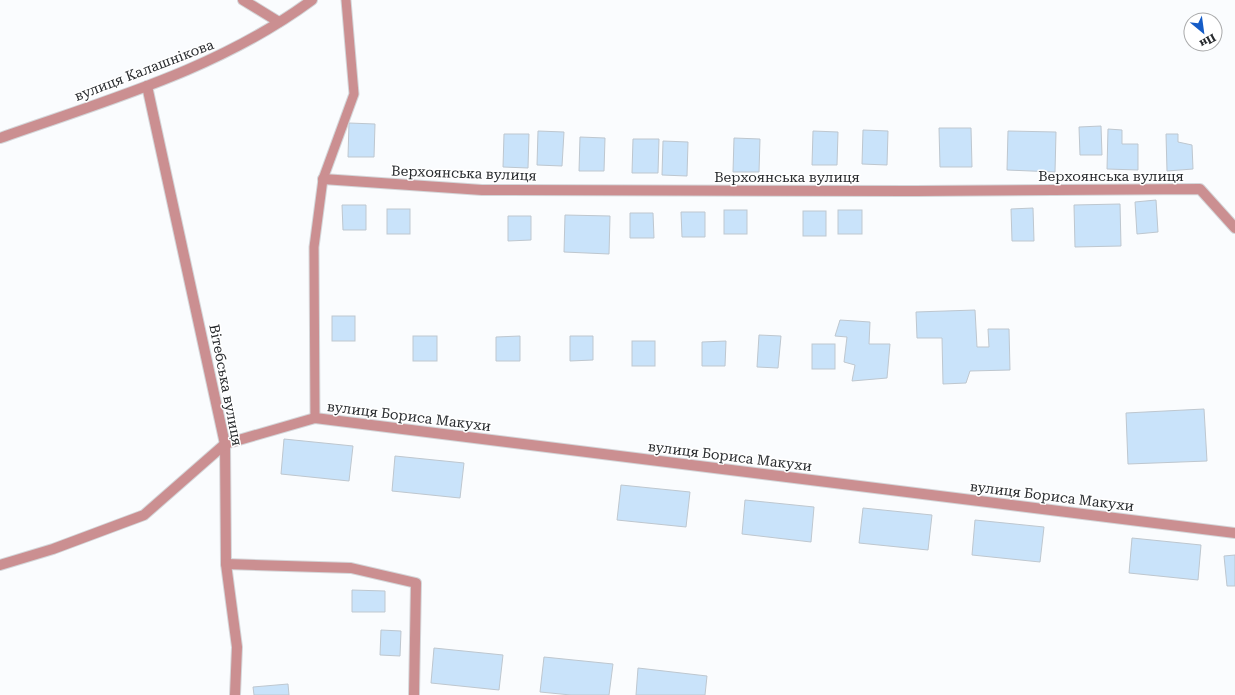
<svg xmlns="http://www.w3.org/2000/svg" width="1235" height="695" font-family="'Roboto Serif',serif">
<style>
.building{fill:#c9e3fa;stroke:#bec7cf}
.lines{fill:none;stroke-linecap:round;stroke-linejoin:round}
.service-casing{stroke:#d4d6d9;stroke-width:11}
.minor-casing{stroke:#d4d6d9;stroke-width:12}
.tertiary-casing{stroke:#d4d6d9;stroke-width:12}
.service{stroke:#cb8f91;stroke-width:9}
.minor{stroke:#cb8f91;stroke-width:10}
.tertiary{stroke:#cb8f91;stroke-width:10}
.labels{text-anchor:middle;stroke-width:3;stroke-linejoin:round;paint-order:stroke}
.street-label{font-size:14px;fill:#282b2e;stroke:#fff}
</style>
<rect width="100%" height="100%" fill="#fafcfe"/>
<g class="building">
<path d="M349 123 375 124 374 157H348Z"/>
<path d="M1101 126 1102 155H1080L1079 127Z"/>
<path d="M939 128H971L972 167H940Z"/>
<path d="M1108 129 1122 130V144H1138V170L1107 169Z"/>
<path d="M863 130 888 131 887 165 862 164Z"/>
<path d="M538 131 564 132 562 166 537 165Z"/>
<path d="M813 131 838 132 837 165H812Z"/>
<path d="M1008 131 1056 132 1055 172 1007 170Z"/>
<path d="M504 134H529L528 168 503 167Z"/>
<path d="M1166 134H1178V142L1192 145 1193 169 1167 171Z"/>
<path d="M580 137 605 138 604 171H579Z"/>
<path d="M734 138 760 139 759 172H733Z"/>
<path d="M633 139H659L658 173H632Z"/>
<path d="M663 141 688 142 687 176 662 175Z"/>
<path d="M1156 200 1158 232 1137 234 1135 202Z"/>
<path d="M1120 204 1121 246 1075 247 1074 205Z"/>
<path d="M342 205H366V230H343Z"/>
<path d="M1033 208 1034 241H1012L1011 209Z"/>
<rect x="387" y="209" width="23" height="25"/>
<rect x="724" y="210" width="23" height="24"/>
<rect x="838" y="210" width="24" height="24"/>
<rect x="803" y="211" width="23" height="25"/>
<path d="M681 212H705V237H682Z"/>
<path d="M630 213H653L654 238H630Z"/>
<path d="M565 215 610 216 609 254 564 252Z"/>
<path d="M508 216H531V240L508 241Z"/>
<path d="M975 310 977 347H989L988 329H1009L1010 370 970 371 966 383 943 384 942 338H917L916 312Z"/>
<rect x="332" y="316" width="23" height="25"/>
<path d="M840 320 870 322 869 344H890L887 378 852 381 855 365 844 362 847 337 835 336Z"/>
<path d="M759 335 781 336 778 368 757 367Z"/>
<rect x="413" y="336" width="24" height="25"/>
<path d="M520 336V361H496V337Z"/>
<path d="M570 336H593V360L570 361Z"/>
<rect x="632" y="341" width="23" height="25"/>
<path d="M726 341 725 366H702V342Z"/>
<rect x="812" y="344" width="23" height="25"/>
<path d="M1204 409 1207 461 1128 464 1126 413Z"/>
<path d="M284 439 353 446 349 481 281 474Z"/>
<path d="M395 456 464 463 460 498 392 491Z"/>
<path d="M621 485 690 492 686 527 617 520Z"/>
<path d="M745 500 814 507 811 542 742 534Z"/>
<path d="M863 508 932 515 928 550 859 543Z"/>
<path d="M975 520 1044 527 1040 562 972 555Z"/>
<path d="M1132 538 1201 545 1198 580 1129 573Z"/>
<path d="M1235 555V586H1227L1224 556Z"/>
<path d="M352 590 385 591V612H352Z"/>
<path d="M381 630 401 631 400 656 380 655Z"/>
<path d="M434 648 503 655 499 690 431 683Z"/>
<path d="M544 657 613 664 609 695H571L540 692Z"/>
<path d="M638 668 707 676 705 695H636Z"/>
<path d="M288 684 289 695H254L253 687Z"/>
</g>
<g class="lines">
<g class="service-casing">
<path id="service" d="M315 418 314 247 323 179 354 94 346 0"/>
</g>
<g class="minor-casing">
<g id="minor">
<path d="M243 0 279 22"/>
<path d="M147 86 225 444 226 564 237 647 235 695"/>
<path d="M323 179 482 190 915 191 1200 189 1235 228"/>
<path d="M226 564 351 568 416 583 414 695"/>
<path d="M0 565 53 549 144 515 225 444 315 418 1235 533"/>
</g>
</g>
<g class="tertiary-casing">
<path id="tertiary" d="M0 138C107 100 219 69 312 0"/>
</g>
<use href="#service" class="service"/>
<use href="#minor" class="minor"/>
<use href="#tertiary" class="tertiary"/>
</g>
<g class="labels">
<g class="street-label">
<text transform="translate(144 70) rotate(-21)" y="5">вулиця Калашнікова</text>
<text transform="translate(464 173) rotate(2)" y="5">Верхоянська вулиця</text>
<text x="1111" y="181">Верхоянська вулиця</text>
<text x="787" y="182">Верхоянська вулиця</text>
<text transform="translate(226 385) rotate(79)" y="5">Вітебська вулиця</text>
<text transform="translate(409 416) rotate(7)" y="5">вулиця Бориса Макухи</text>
<text transform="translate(730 456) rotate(7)" y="5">вулиця Бориса Макухи</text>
<text transform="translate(1052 496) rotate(7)" y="5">вулиця Бориса Макухи</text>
</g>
</g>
<g transform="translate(1203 32) rotate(151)"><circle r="19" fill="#ffffff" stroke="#a9aaab"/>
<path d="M0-3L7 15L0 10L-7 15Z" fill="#155cc7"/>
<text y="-6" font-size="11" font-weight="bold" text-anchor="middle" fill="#282b2e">Пн</text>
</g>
</svg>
